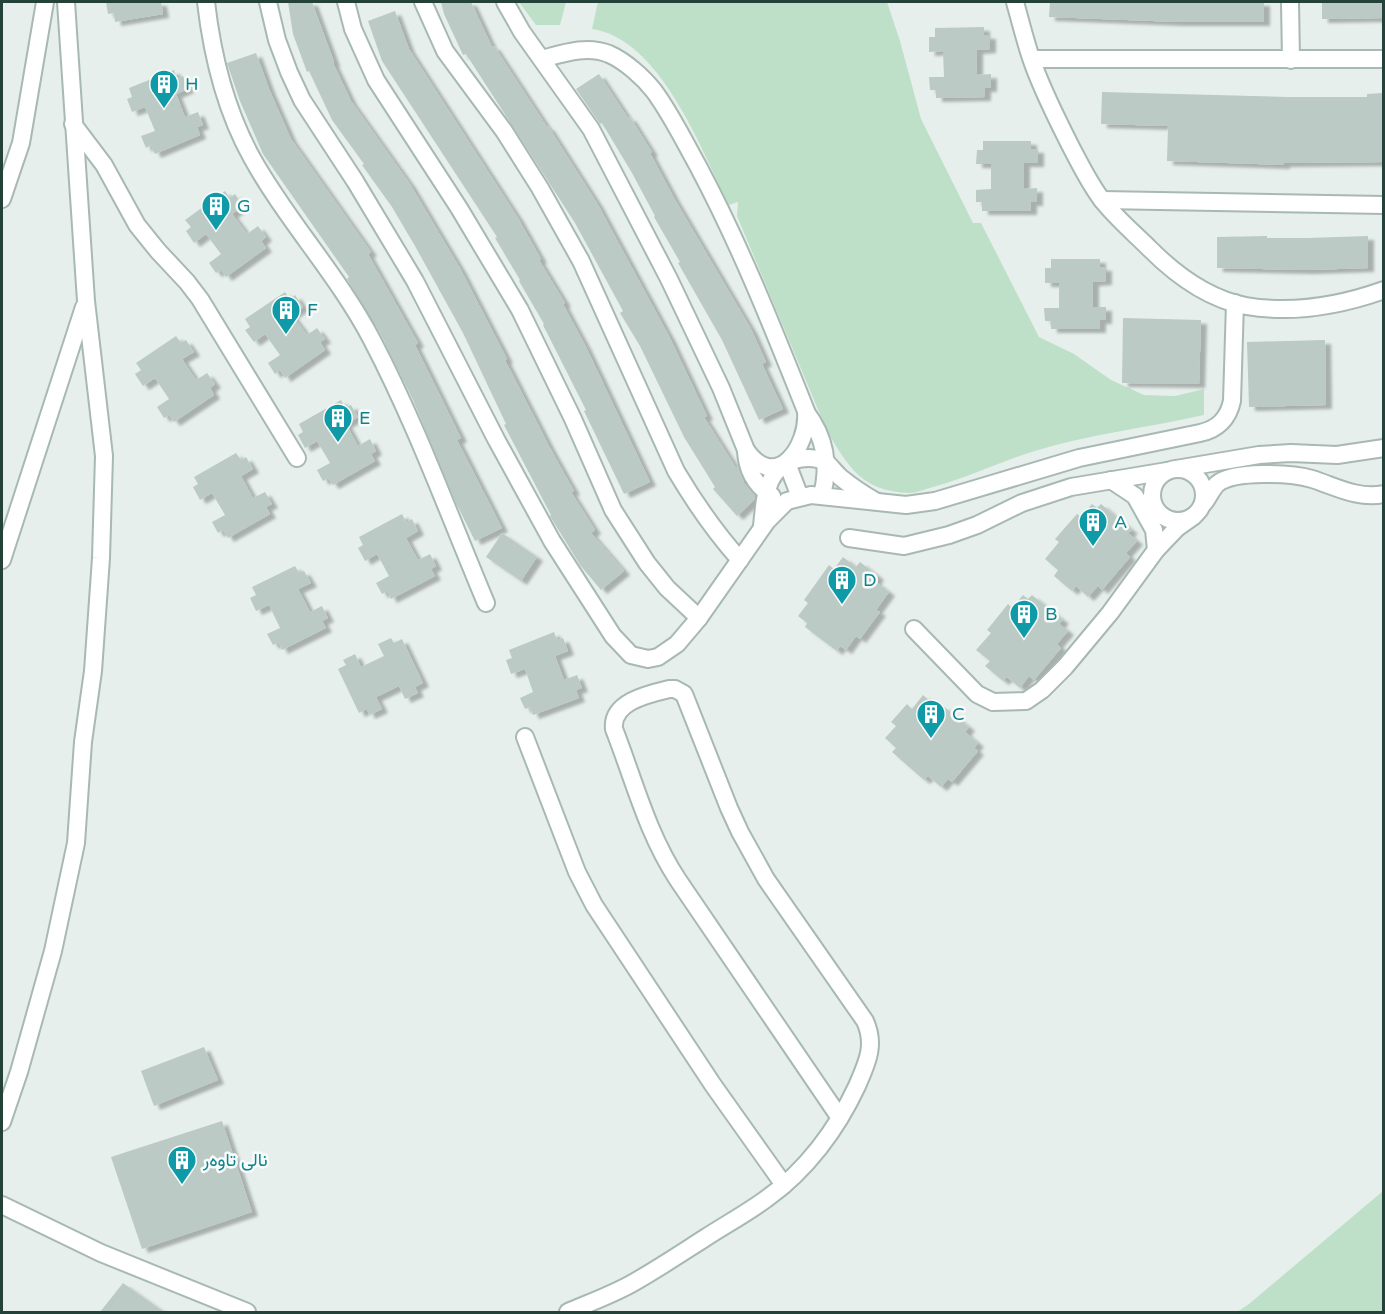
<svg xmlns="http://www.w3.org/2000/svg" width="1385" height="1314" font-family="'Varela Round',Vazirmatn,sans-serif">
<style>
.green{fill:#bfe0c8}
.building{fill:#bbcac4;filter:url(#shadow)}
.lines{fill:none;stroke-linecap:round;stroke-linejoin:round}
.minor-casing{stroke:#a8b8b2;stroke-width:20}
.minor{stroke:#fff;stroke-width:16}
.labels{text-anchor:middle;stroke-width:5;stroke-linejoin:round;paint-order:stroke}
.culture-label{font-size:18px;fill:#0d838f;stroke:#f7fbf9;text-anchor:start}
</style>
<defs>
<filter id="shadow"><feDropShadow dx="6" dy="4" stdDeviation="1.5" flood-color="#0004"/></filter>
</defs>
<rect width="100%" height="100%" fill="#e6efeb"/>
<g class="green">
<path d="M519 2H566L560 25H536Z"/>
<path d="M598 2H887L900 41 921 119 973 223H981L1039 337 1074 354 1111 380 1144 395 1175 396 1204 389V415C1147 428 1090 434 1035 451 1001 461 970 477 936 486 928 488 918 493 909 493 862 491 849 468 827 431L737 216 738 202 729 205C701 150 661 39 592 29Z"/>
<path d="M1383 1191V1312H1237L1249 1304Z"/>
</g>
<g class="building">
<path d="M106 2H161L163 14 115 22 114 13 108 14Z"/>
<path d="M288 2H312L334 62 333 63 351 101 410 184 461 270 507 359 505 360 550 448 574 491 571 492 595 530 591 533 624 571 601 590 580 565 550 516 551 515 504 425 506 424 463 333 415 246 392 207 362 165 364 164 332 120 309 71 307 72 293 34Z"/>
<path d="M441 2H471L492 47 494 46 547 127 548 126 597 203 670 338 707 416 704 417 736 468 738 466 744 483 755 496 754 500 737 516 713 489 715 487 684 437 640 346 620 313 623 311 575 223 466 54 463 55 444 14Z"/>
<path d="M1050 2H1264V22H1179L1049 17Z"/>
<path d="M1322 2H1383V18L1322 19Z"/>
<path d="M395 11 409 49 518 218 541 259 539 260 565 303 563 304 586 347 650 482 624 494 584 411 586 410 543 325 544 324 519 281 520 280 495 238 497 237 382 61 368 21Z"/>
<path d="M984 27V35H990V49L977 50V75L991 74V88H985V97L936 98V90H930L929 77H944L943 51 929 52V37H935V28Z"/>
<path d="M256 53 269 89 291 139 371 252 368 254 418 343 415 345 461 438 457 440 502 528 475 541 456 503 413 400 381 335 347 279 349 277 263 154 240 101 227 63Z"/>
<path d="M174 70 177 78 183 76 188 89 176 94 185 117 198 112 203 125 197 127 200 135 155 154 151 145 146 148 141 136 155 131 145 107 132 112 127 99 132 97 129 88Z"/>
<path d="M599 74 628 118 630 117 652 152 650 153 674 198 751 329 766 362 762 364 783 409 759 420 722 340 678 263 680 262 654 217 655 216 632 173 602 123 600 124 576 89Z"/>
<path d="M1102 92 1289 97H1367V94L1383 93V162L1284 163V165L1167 161 1168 126 1101 124Z"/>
<path d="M983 141H1031V149H1038V163H1024V189L1037 188V202H1031V211H982V202H976V190L991 189V164H976L977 150H983Z"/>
<path d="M225 191 230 198 235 194 243 206 232 214 247 234 258 226 266 237 261 241 266 248 226 277 221 270 216 273 209 263 221 254 206 234 194 243 186 231 191 227 185 220Z"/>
<path d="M1267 236V238H1308L1368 236V268L1308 270 1217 268V237Z"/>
<path d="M1051 259H1100V267H1106V281L1093 282V307H1106V320H1100V329H1051V321H1045L1044 308H1059V283H1045V268H1051Z"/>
<path d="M285 292 290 299 295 295 303 307 292 315 307 335 317 328 325 339 320 342 325 350 285 378 280 370 275 374 268 363 280 355 265 334 254 342 245 330 250 327 245 319Z"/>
<path d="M1123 318 1201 320 1199 384 1122 383Z"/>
<path d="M176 336 181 343 186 340 194 352 182 359 196 380 207 373 215 384 210 388 214 395 174 422 169 415 164 418 157 407 169 399 155 378 143 386 135 374 141 370 136 363Z"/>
<path d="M1325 340 1326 405 1249 407 1247 342Z"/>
<path d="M341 400 345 408 351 405 358 417 346 424 358 446 370 439 376 451 371 454 375 461 333 485 328 478 323 481 317 470 330 463 317 441 305 448 298 435 303 432 299 424Z"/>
<path d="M236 453 241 460 246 457 253 469 241 476 253 498 265 492 272 504 266 507 270 514 228 538 223 530 218 533 212 522 225 515 212 493 200 500 193 487 198 484 194 477Z"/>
<path d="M1092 504 1097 508 1101 504 1132 530 1128 533 1137 541 1126 553 1130 557 1102 590 1098 586 1088 597 1076 586 1072 591 1054 576 1058 570 1045 559 1059 542 1055 539 1077 514 1081 517Z"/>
<path d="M402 514 406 522 412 519 418 531 406 538 418 560 430 554 436 566 431 569 435 576 391 599 387 591 382 594 376 583 389 576 377 554 365 561 358 548 363 545 359 537Z"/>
<path d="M502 533 537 557 521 581 486 557Z"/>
<path d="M843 557 856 567 860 562 878 576 875 581 889 592 876 610 880 612 860 639 856 636 846 650 840 646 837 651 805 627 807 623 798 616 808 603 804 600 829 565 834 569Z"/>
<path d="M295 566 299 573 304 571 311 583 298 589 310 612 322 606 328 618 322 621 326 628 282 650 278 642 273 645 267 634 280 628 269 605 256 611 250 598 256 595 252 587Z"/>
<path d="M1023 595 1028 599 1032 595 1063 620 1059 624 1068 631 1057 644 1061 648 1034 680 1029 676 1020 688 1007 677 1003 681 985 666 990 661 976 650 991 633 987 630 1008 604 1012 608Z"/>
<path d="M554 632 557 640 563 638 568 651 555 656 564 680 577 675 582 688 576 690 579 698 533 715 530 707 525 709 520 698 533 692 525 669 511 674 506 660 512 658 509 650Z"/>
<path d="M391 638 394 643 402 639 423 683 415 687 418 693 405 699 399 686 376 697 382 709 369 715 367 709 359 713 338 669 346 665 343 660 355 654 361 667 384 656 378 644Z"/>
<path d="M923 695 940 710 943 706 969 727 965 732 978 743 974 748 978 751 952 782 948 779 941 787 928 776 924 780 892 752 896 748 885 738 896 726 891 722 907 704 912 709Z"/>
<path d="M204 1047 218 1080 154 1106 141 1071Z"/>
<path d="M222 1121 252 1212 142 1249 111 1157Z"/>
<path d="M123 1283 164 1312H100Z"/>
</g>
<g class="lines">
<g class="minor-casing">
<g id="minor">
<path d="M206 2C212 54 226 111 252 158 287 221 338 275 372 340 416 424 449 515 486 603"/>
<path d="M268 2 277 40 289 72 302 100 355 181 415 281 496 439 552 541 613 636 631 655 648 659 658 657 677 644 699 618 767 521 787 501 811 495 906 505 935 501 1079 458 1200 433C1218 429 1228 419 1232 401L1235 303"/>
<path d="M346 2 353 29 376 80 459 208 520 310 573 419 613 510 647 563 667 588 699 618"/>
<path d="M423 2 445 51 504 131 540 188 581 261 676 471C695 503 715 532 740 560"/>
<path d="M505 2 522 32 591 129 669 279 721 388 746 450C776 493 809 447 806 411 773 328 740 245 698 166 684 141 671 114 654 91 643 77 625 61 609 54 587 45 564 53 542 59"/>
<path d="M1015 2C1020 20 1025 40 1031 58 1041 88 1056 117 1070 145 1080 164 1089 183 1102 200 1116 218 1134 233 1150 249 1176 275 1208 299 1246 306 1293 314 1339 306 1384 290"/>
<path d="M1290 2 1291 60"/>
<path d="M1032 59H1384"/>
<path d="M73 124 104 165 137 225 158 251 187 282 200 299 297 458"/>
<path d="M2 199 21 143 45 2"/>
<path d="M1102 200 1384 205"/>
<path d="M806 412C825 437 830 465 822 495"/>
<path d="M746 451C747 471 755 485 772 496"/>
<path d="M787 463 800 497"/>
<circle cx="1178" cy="495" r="26"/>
<path d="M1176 469 1259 455 1291 453 1337 455 1384 448"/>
<path d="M1111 480 1135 496 1154 530 1156 550"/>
<path d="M1204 503C1208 498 1212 489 1217 484 1233 470 1293 473 1312 479 1337 487 1357 499 1384 494"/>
<path d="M762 526C765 498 765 466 799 459 809 457 819 458 827 463 831 467 836 473 840 477 851 486 863 494 875 501"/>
<path d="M849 538 904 546 949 535 977 525 1022 503 1071 487 1167 471"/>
<path d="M2 560 84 307"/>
<path d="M914 629 977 694 993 702 1026 701 1042 690 1065 667 1110 613 1156 550 1177 528 1194 516"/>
<path d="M525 737 577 872 594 905 713 1085 784 1185"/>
<path d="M2 1122 19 1072 53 951 76 843 83 742 93 671 101 558 104 456 86 301 66 2"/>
<path d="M2 1205 101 1253 247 1312"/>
<path d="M568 1312C589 1303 611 1295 631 1284 656 1270 680 1254 705 1238 725 1225 747 1213 766 1199 806 1171 837 1129 857 1086 867 1063 876 1045 865 1021L766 879 740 832 729 808 684 694 675 689H669C648 694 611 702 614 729 634 780 647 833 678 880L840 1118"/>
</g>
</g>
<use href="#minor" class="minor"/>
</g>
<defs>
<g id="building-pin" transform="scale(1.5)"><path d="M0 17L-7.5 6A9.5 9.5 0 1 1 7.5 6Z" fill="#0f9aa8" stroke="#f7fbf9"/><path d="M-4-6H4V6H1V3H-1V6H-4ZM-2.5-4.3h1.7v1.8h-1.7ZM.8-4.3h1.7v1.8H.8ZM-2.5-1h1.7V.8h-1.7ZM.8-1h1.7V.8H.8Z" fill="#fff"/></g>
</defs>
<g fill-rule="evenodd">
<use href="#building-pin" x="164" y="84"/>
<use href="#building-pin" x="216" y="206"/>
<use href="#building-pin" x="286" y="310"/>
<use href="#building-pin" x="338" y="418"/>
<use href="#building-pin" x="1093" y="522"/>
<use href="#building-pin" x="842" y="580"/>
<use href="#building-pin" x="1024" y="614"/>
<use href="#building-pin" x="931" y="714"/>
<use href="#building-pin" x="182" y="1160"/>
</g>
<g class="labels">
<g class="culture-label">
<text x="185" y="90">H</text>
<text x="237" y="212">G</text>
<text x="307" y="316">F</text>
<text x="359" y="424">E</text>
<text x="1114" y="528">A</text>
<text x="863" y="586">D</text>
<text x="1045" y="620">B</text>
<text x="952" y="720">C</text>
<text x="203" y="1166">نالی تاوەر</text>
</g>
</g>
<rect width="1385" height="1314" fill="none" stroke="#24423a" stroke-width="6"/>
</svg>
